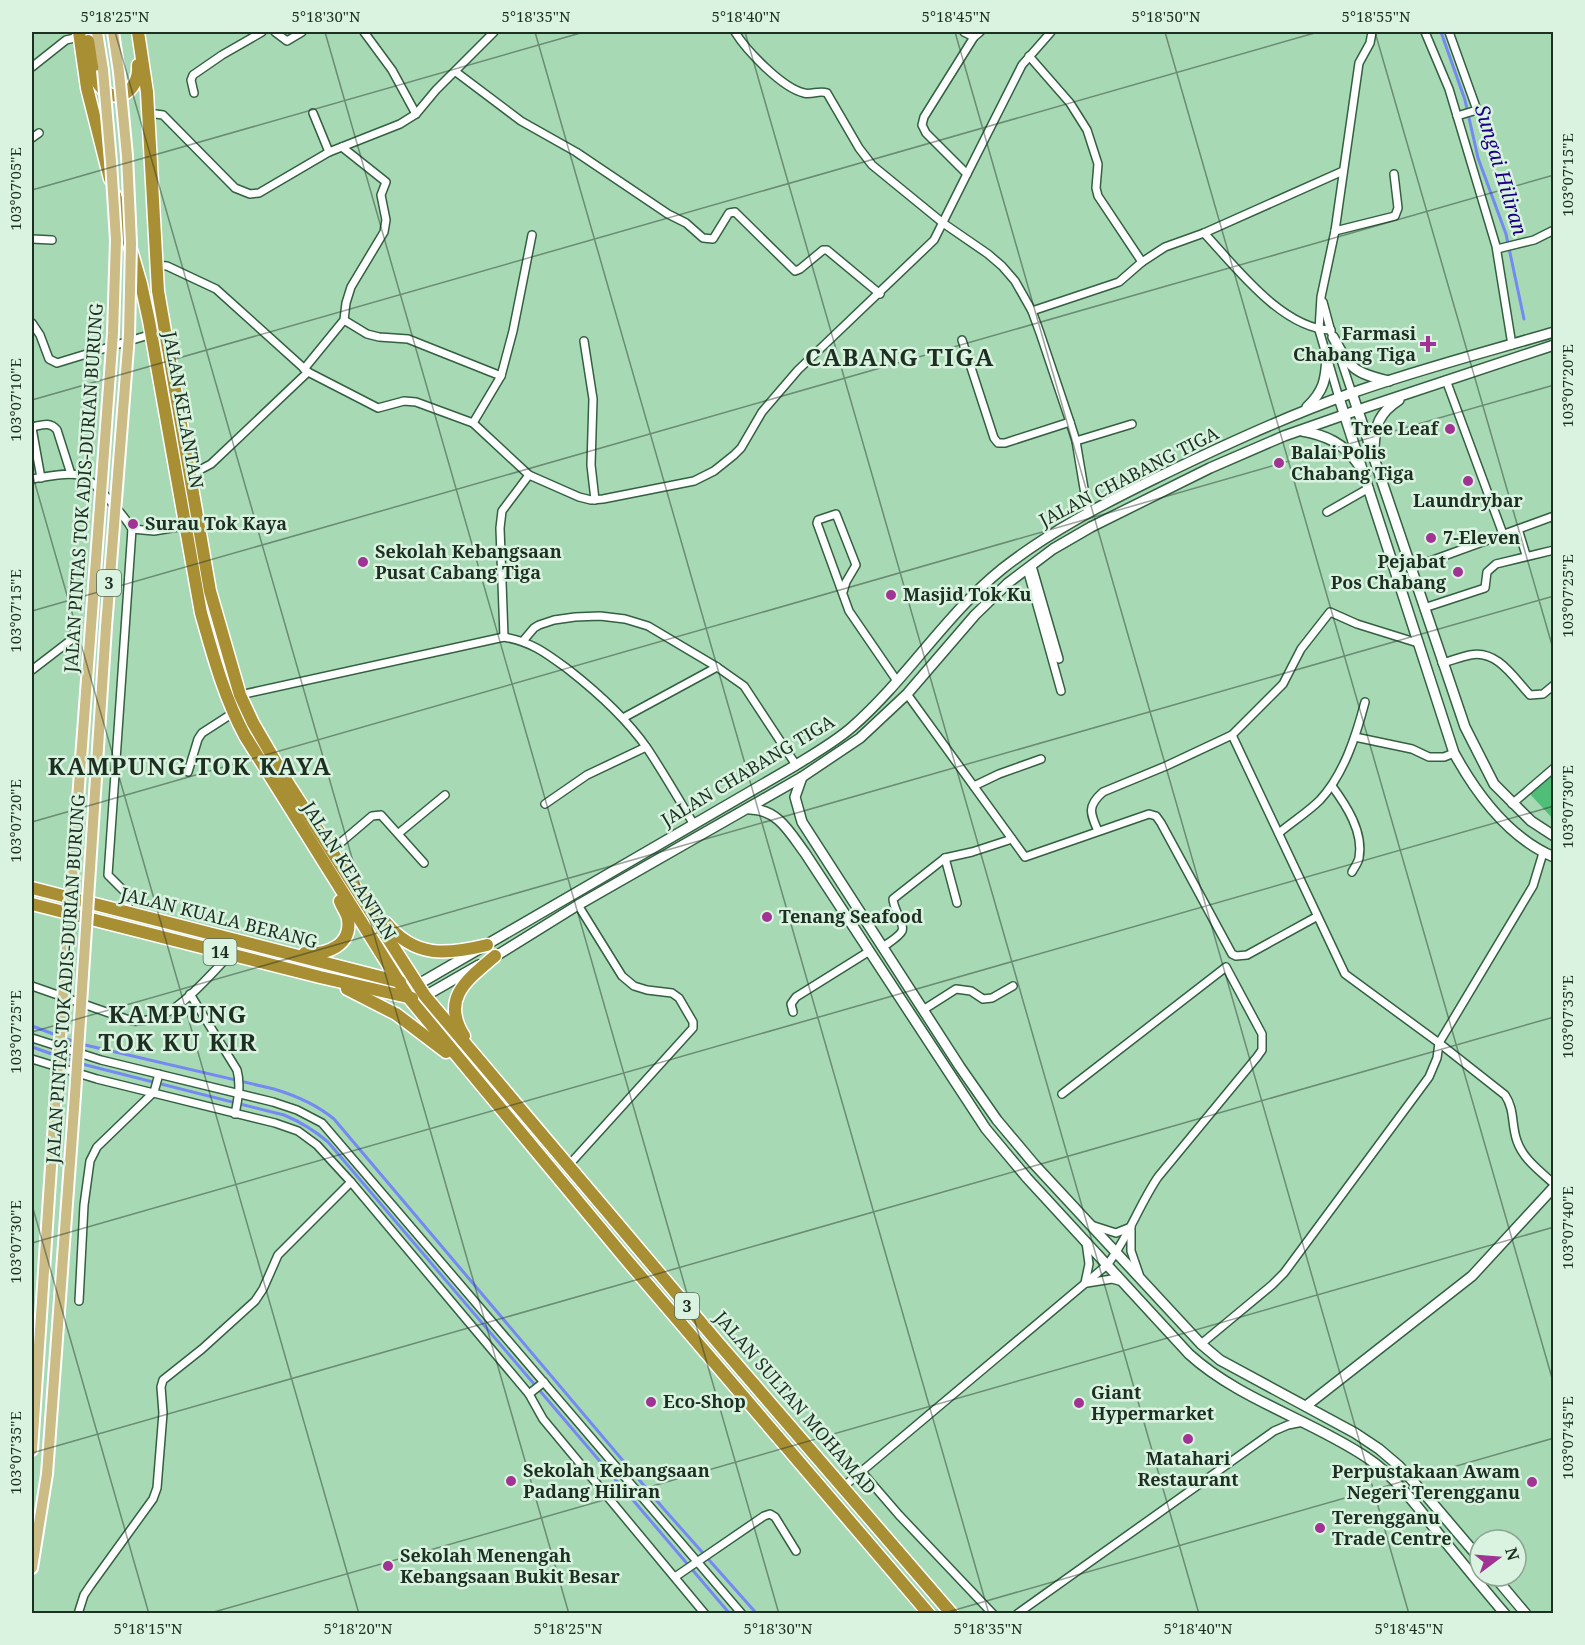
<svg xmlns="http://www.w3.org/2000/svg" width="1585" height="1645" font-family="'Noto Serif',serif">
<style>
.green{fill:#50bd78}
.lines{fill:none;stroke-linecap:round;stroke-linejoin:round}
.stream{stroke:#7489f2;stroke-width:3}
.street-casing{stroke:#336041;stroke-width:10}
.secondary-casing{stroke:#336041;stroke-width:12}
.primary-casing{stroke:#fff;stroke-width:14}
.highway-casing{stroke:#fff;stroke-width:15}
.street{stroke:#fff;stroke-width:7}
.secondary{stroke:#fff;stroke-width:9}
.primary{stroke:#cbbc85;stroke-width:10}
.highway{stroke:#a98f33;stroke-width:12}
.primary-bridge-casing{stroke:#fff;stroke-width:14;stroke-linecap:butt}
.primary-bridge{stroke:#cbbc85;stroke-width:10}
.ticks{fill:none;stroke:#1c2f21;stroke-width:1.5;stroke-opacity:0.45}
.poi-dot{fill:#a03393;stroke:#daf3e0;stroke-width:2}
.labels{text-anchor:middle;stroke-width:5;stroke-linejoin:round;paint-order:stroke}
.shield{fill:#daf3e0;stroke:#556a5a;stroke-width:1.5}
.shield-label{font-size:16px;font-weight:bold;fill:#1c2f21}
.poi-label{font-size:18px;font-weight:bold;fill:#1c2f21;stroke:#daf3e0;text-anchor:start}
.street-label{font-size:18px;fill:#1c2f21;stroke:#daf3e0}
.water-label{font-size:20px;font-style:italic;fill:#1b0085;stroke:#daf3e0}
.district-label{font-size:24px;font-weight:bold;letter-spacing:1.5px;fill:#1c2f21;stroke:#daf3e0}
.neatline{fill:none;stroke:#1c2f21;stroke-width:2}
.ticks-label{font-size:15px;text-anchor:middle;fill:#1c2f21}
</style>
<rect width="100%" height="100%" fill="#a8d9b5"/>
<path class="green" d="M1553 772V819L1529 793Z"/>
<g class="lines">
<g class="stream">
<path d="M1441 32 1465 100 1478 158 1506 234 1524 319"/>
<path d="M32 1026 75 1042"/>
<path d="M81 1044 274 1089C297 1096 316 1104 334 1119L663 1508 757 1614"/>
<path d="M32 1047 55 1055"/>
<path d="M62 1057 86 1065 284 1115C301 1122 314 1130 328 1142L730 1614"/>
</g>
<g class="street-casing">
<g id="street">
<path d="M275 32 287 41 302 32"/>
<path d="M364 32 392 70 416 114"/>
<path d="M735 32C746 50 782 88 804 93 812 95 819 90 827 93L859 148 872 165 943 223 988 254 1002 266 1015 281 1032 311 1040 333 1070 422 1076 441 1088 512"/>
<path d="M964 32 974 37"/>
<path d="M1425 32 1449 89 1496 246 1512 345"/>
<path d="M1449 32 1477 110 1457 116"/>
<path d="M1029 56 1070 103 1087 130 1098 164 1096 188 1098 196 1142 262"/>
<path d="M32 67 66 40 83 36"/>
<path d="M456 72 521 121 576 152 668 214 686 223 703 238 713 239 729 213 735 212 795 271 800 269 823 250H827L880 294"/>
<path d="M194 93 191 80 193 75 222 55 262 32"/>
<path d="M148 113 163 115 235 188 250 194 259 193 329 152 400 124 416 114 436 90 494 32"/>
<path d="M313 113 329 152"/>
<path d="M32 138 39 133"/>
<path d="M967 174 1022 65 1051 32"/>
<path d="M1335 231 1395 216 1398 208 1394 174"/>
<path d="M1204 233C1235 266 1282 329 1331 330"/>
<path d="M32 239 52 240"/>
<path d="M1497 249 1534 240 1554 230"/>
<path d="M156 265 167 266 216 289 308 372 378 408 404 401 416 402 473 423 529 475 579 497 591 500 603 499 694 481 714 471 734 455 741 448 762 412 798 370 934 240 967 174 926 133 922 125 924 117 974 37 980 32"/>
<path d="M1323 302 1331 332"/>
<path d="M1032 311 1119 282 1142 262 1165 247 1204 233 1343 171"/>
<path d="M344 320 367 334 379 337 408 339 501 376"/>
<path d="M32 323 40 335 49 359 57 363 152 334"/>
<path d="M962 340 994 438 998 443H1005L1070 422"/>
<path d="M584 341 593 399 591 465 595 500"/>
<path d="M1338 351 1352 393"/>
<path d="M304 369 344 320 346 303 351 287 384 232 386 220 381 195 386 182 342 147"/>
<path d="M1446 380 1503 534"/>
<path d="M1339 398 1319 330 1321 297 1335 231 1359 63 1370 43 1372 32"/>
<path d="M473 423 501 376 513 331 532 235"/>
<path d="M32 427C42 425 50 421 57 430L71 474"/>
<path d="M32 428 41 478"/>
<path d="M1076 441 1132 424"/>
<path d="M190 475 211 464 308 372"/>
<path d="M32 479C46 477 65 472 79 475 92 477 125 517 132 529L154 531 184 526"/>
<path d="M1327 512 1369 488"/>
<path d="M1518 529 1526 555"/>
<path d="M1032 566 1059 659"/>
<path d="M1411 568 1554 516"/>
<path d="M1027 569 1061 691"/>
<path d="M843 592 846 582 856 565 836 514 818 520 817 523 849 611 897 681"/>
<path d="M1424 608 1485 588 1487 572 1496 564 1554 550"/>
<path d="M504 637 500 528 502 511 529 475"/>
<path d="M523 641 534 628 539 625 554 620 575 617 600 616 625 619 648 626 717 667 744 686 796 765"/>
<path d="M1442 663C1451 661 1460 657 1470 655 1497 649 1514 678 1530 695L1543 694 1554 685"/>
<path d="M32 670 71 640 76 626"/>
<path d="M907 694 1025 857 1149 814 1156 816 1161 823 1232 954 1236 956 1247 955 1316 917"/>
<path d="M240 695 504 637C532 642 546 653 569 670 597 692 626 718 647 748 663 772 678 798 693 823"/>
<path d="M623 718 717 667"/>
<path d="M1232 735 1345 974 1439 1043 1505 1095C1515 1110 1511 1124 1517 1141 1523 1159 1540 1171 1554 1184"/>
<path d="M1355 737 1412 749 1429 757H1444L1454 753"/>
<path d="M188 772 198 739 202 733 233 713"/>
<path d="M974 786 999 774 1041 759"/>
<path d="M1332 786C1346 805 1364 832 1359 858 1358 863 1354 868 1352 872"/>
<path d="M545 804 587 775 646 747"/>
<path d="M1512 804 1554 768"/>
<path d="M1098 831C1090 813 1087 806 1103 792L1166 766 1232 735 1283 684 1301 649 1330 612 1357 624 1418 643"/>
<path d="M399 833 445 795"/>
<path d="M1279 833C1292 822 1308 812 1320 800 1344 774 1356 736 1365 702"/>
<path d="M332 850 372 816 381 815 424 863"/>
<path d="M945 858 957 903"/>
<path d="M129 913 126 893 108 875 132 529"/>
<path d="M883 947C888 943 899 937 902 931 905 925 893 908 893 899L945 858 972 852 1012 839"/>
<path d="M32 986 132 1021C173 1024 203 981 230 955"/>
<path d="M190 994 237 1070C241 1085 238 1099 235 1114"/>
<path d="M923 1010 956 989 971 991 983 999 992 998 1013 986"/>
<path d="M793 1012 791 1004 796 997 868 952"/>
<path d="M32 1038 101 1060 273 1102 297 1110 322 1123 742 1614"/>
<path d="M32 1059 97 1079 275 1123 298 1131 317 1145 351 1182 529 1394 543 1419 705 1614"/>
<path d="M568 1166 693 1028V1022L679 998 672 993 647 990 634 986 622 976 578 905"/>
<path d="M1091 1225 1116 1233 1131 1227"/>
<path d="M1131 1230V1251L1139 1274"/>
<path d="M1085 1283 1089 1264 1086 1242"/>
<path d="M1087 1283 1112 1279 1123 1282"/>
<path d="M79 1301 84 1205 90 1161 97 1147 154 1092 159 1074"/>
<path d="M1201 1344 1272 1285 1284 1273 1429 1077 1437 1058 1439 1043 1533 886 1543 853"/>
<path d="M529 1394 544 1382"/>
<path d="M861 1471 899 1515 993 1614"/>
<path d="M843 1487 1107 1265C1128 1238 1139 1205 1158 1177L1257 1057 1262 1050V1034L1226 967 1062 1094"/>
<path d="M675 1577 764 1516 770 1514 775 1517 796 1551"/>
<path d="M78 1614 84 1595 90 1586 153 1499 157 1488 163 1413 161 1387 163 1380 202 1349 255 1301 263 1289 278 1255 351 1182"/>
<path d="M1017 1614 1274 1431 1288 1425 1303 1422"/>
</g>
</g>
<g class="secondary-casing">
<g id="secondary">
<path d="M1333 337C1350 368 1353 373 1389 381"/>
<path d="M1352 393 1465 727 1494 784 1531 821 1554 836"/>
<path d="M1339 398 1454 753C1477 795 1509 838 1554 857"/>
<path d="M1307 407C1324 391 1326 379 1327 356"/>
<path d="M1302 431C1325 435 1344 443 1358 464"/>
<path d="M1374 448C1375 425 1379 413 1399 400"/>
<path d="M802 777 795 797 802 822 960 1067 997 1120 1034 1164 1201 1344 1220 1360 1355 1433 1379 1449 1399 1466 1429 1499 1480 1559"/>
<path d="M750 809C778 809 790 833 805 853L986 1129 1027 1178 1189 1354C1238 1399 1311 1420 1366 1457 1395 1476 1417 1506 1438 1533 1460 1560 1482 1587 1505 1614"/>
<path d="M491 959 578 905 802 777 860 738 907 694 975 615 1008 583 1053 549 1091 527 1210 468 1284 436 1358 410 1554 345"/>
<path d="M417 985 796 765C815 753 835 742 852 727 907 679 945 615 1002 569 1049 532 1101 505 1154 479 1218 448 1282 418 1349 394 1416 370 1486 352 1554 332"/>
<path d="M425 996 479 965"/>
<path d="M1306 1406 1472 1276 1554 1187"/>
<path d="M1494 1576 1526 1614"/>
</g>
</g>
<g class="primary-casing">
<g id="primary">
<path d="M97 32 103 70"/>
<path d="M113 32 119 72"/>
<path d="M32 1450 56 1092"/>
<path d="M32 1568 47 1474 75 1095"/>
</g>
</g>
<g class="highway-casing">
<g id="highway">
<path d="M79 32 87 88 110 179"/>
<path d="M138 32 147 92 158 291 210 591 240 695 253 723 289 785 425 996 720 1345 952 1614"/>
<path d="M88 41C91 55 91 76 100 86 117 108 140 89 138 65"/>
<path d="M115 195 141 284 149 321 201 613C213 655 224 697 245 736L409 998 625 1258 929 1614"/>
<path d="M32 888 400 982"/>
<path d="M32 904 320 977 412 998"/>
<path d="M386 923C415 958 446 955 487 945"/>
<path d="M305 953C326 955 352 946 348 919 347 913 342 907 340 901"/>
<path d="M347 989 396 1014 446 1052"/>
<path d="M464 1036C440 998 468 979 495 956"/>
</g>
</g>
<use href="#street" class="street"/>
<use href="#secondary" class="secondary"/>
<use href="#primary" class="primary"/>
<use href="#highway" class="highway"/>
<g class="primary-bridge-casing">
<g id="primary-bridge">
<path d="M56 1092 113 333 116 240 111 162 103 70"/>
<path d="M75 1095 106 627 129 335 131 243 127 156 119 72"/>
</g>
</g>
<use href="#primary-bridge" class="primary-bridge"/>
</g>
<path class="ticks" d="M115 32 569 1614M325 32 779 1614M535 32 989 1614M745 32 1199 1614M955 32 1409 1614M1165 32 1554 1385M1375 32 1554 652M32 190 584 32M32 400 1318 32M32 473 359 1614M32 611 1554 175M32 822 1554 385M32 1032 1554 596M32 1205 149 1614M32 1243 1554 806M32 1453 1554 1017M207 1614 1554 1227M941 1614 1554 1438"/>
<g class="poi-dot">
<path d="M1425 335h6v6h6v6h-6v6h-6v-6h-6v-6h6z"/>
<circle cx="1450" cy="429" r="6"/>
<circle cx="1279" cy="463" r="6"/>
<circle cx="1468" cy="481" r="6"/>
<circle cx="133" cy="524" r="6"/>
<circle cx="1431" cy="538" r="6"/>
<circle cx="363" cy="562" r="6"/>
<circle cx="1458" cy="572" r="6"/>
<circle cx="891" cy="595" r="6"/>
<circle cx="767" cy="917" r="6"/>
<circle cx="651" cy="1402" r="6"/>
<circle cx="1079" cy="1403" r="6"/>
<circle cx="1188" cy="1439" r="6"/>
<circle cx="511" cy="1481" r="6"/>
<circle cx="1532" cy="1482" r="6"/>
<circle cx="1320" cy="1528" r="6"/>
<circle cx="388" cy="1566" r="6"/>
</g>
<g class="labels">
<g class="shield">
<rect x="97" y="570" width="24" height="26" rx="4.5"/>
<rect x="203.5" y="939" width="33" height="26" rx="4.5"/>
<rect x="675" y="1293" width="24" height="26" rx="4.5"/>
</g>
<g class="shield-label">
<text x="109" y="589">3</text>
<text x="220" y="958">14</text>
<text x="687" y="1312">3</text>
</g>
<g class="poi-label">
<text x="1416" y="340" text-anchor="end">Farmasi<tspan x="1416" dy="21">Chabang Tiga</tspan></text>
<text x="1438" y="435" text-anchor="end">Tree Leaf</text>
<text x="1291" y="459">Balai Polis<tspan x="1291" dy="21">Chabang Tiga</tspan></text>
<text x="1468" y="507" text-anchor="middle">Laundrybar</text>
<text x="145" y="530">Surau Tok Kaya</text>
<text x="1443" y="544">7-Eleven</text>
<text x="375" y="558">Sekolah Kebangsaan<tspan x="375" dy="21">Pusat Cabang Tiga</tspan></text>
<text x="1446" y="568" text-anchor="end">Pejabat<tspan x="1446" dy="21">Pos Chabang</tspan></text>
<text x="903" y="601">Masjid Tok Ku</text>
<text x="779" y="923">Tenang Seafood</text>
<text x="1091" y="1399">Giant<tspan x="1091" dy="21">Hypermarket</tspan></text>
<text x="663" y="1408">Eco-Shop</text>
<text x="1188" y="1465" text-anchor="middle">Matahari<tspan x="1188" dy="21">Restaurant</tspan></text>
<text x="523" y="1477">Sekolah Kebangsaan<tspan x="523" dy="21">Padang Hiliran</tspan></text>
<text x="1520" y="1478" text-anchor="end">Perpustakaan Awam<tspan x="1520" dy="21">Negeri Terengganu</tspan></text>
<text x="1332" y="1524">Terengganu<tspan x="1332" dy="21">Trade Centre</tspan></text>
<text x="400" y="1562">Sekolah Menengah<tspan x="400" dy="21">Kebangsaan Bukit Besar</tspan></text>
</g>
<g class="street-label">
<text transform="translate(183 410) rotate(80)" y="6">JALAN KELANTAN</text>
<text transform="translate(1129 477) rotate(-27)" y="6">JALAN CHABANG TIGA</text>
<text transform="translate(84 488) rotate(-86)" y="6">JALAN PINTAS TOK ADIS-DURIAN BURUNG</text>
<text transform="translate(748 771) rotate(-31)" y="6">JALAN CHABANG TIGA</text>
<text transform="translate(349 871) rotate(58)" y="6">JALAN KELANTAN</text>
<text transform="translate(219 918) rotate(14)" y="6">JALAN KUALA BERANG</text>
<text transform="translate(66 979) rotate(-86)" y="6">JALAN PINTAS TOK ADIS-DURIAN BURUNG</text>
<text transform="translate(795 1403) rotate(49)" y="6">JALAN SULTAN MOHAMAD</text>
</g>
<g class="water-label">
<text transform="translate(1501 170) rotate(73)" y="7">Sungai Hiliran</text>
</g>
<g class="district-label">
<text x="900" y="366">CABANG TIGA</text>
<text x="190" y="775">KAMPUNG TOK KAYA</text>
<text x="178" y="1023">KAMPUNG<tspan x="178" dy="28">TOK KU KIR</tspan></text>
</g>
</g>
<rect width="1585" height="1645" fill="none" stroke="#daf3e0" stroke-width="66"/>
<g transform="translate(1498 1558) rotate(74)"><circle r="28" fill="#daf3e0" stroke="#8ea594" stroke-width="1.5"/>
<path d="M0-4.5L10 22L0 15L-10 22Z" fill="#a03393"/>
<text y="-9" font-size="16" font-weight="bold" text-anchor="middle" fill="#1c2f21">N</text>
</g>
<rect x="33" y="33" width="1519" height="1579" class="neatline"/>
<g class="ticks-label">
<text x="115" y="22">5°18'25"N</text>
<text x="326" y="22">5°18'30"N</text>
<text x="536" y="22">5°18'35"N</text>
<text x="746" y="22">5°18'40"N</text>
<text x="956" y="22">5°18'45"N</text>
<text x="1166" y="22">5°18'50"N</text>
<text x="1376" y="22">5°18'55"N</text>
<text transform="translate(1568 175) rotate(-90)" y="5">103°07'15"E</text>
<text transform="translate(16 189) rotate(-90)" y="5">103°07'05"E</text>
<text transform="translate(1568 386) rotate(-90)" y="5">103°07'20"E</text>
<text transform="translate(16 400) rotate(-90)" y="5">103°07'10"E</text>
<text transform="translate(1568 596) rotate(-90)" y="5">103°07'25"E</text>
<text transform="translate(16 611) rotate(-90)" y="5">103°07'15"E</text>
<text transform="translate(1568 807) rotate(-90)" y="5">103°07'30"E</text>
<text transform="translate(16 821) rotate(-90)" y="5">103°07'20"E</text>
<text transform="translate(1568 1017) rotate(-90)" y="5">103°07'35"E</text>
<text transform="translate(16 1032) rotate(-90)" y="5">103°07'25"E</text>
<text transform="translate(1568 1228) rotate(-90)" y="5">103°07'40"E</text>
<text transform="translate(16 1242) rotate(-90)" y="5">103°07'30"E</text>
<text transform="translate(1568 1438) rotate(-90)" y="5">103°07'45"E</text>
<text transform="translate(16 1453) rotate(-90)" y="5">103°07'35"E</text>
<text x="148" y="1634">5°18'15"N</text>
<text x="358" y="1634">5°18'20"N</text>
<text x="568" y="1634">5°18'25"N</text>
<text x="778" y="1634">5°18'30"N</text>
<text x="988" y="1634">5°18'35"N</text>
<text x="1198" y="1634">5°18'40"N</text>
<text x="1409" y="1634">5°18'45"N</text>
</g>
</svg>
